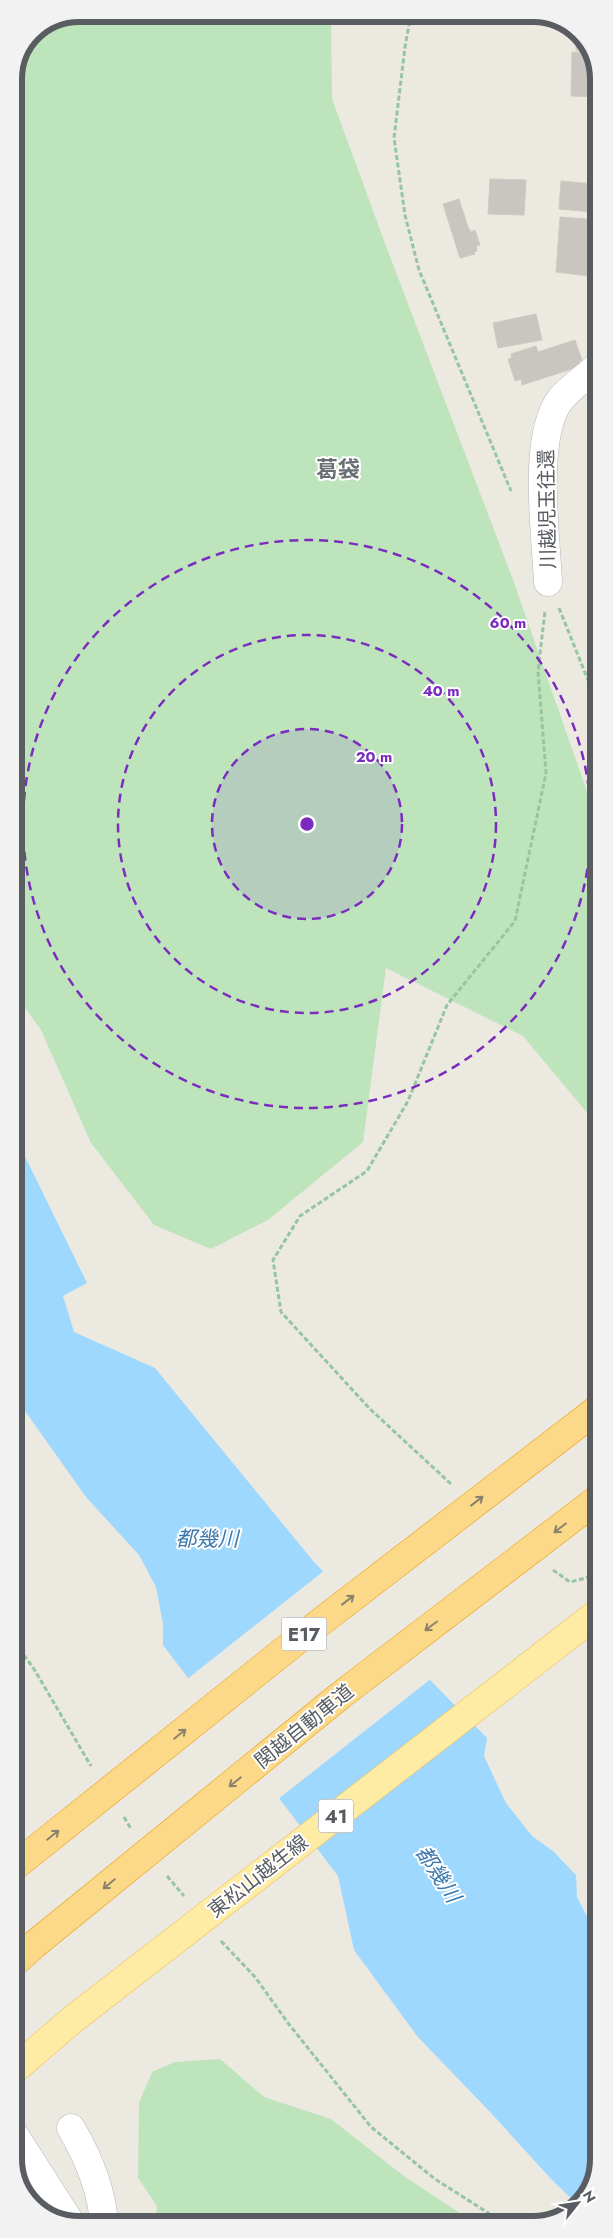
<svg xmlns="http://www.w3.org/2000/svg" width="613" height="2238" font-family="Jost,'Noto Sans JP',sans-serif">
<style>
.green{fill:#bee4bc}
.water{fill:#9fd8fe}
.pier{fill:#ece9e0}
.building{fill:#c9c5c0;stroke:#d0cabf}
.lines{fill:none;stroke-linecap:round;stroke-linejoin:round}
.minor-casing{stroke:#b3b7bb;stroke-width:29}
.major-casing{stroke:#efbe56;stroke-width:29}
.highway-casing{stroke:#e99803;stroke-width:29}
.path{stroke:#96c5a2;stroke-width:3;stroke-dasharray:5 2.5;stroke-linecap:butt}
.minor{stroke:#fff;stroke-width:28}
.major{stroke:#feeca4;stroke-width:28}
.highway{stroke:#fbd988;stroke-width:28}
.major-bridge-casing{stroke:#efbe56;stroke-width:29;stroke-linecap:butt}
.highway-bridge-casing{stroke:#e99803;stroke-width:29;stroke-linecap:butt}
.major-bridge{stroke:#feeca4;stroke-width:28}
.highway-bridge{stroke:#fbd988;stroke-width:28}
.oneway{stroke:#8a826d}
.ring{fill:none;stroke:#7b2cbf;stroke-width:2.5;stroke-dasharray:9 6}
.labels{text-anchor:middle;stroke-width:4;stroke-linejoin:round;paint-order:stroke}
.shield{fill:#fff;stroke:#8b8e90;stroke-width:1}
.shield-label{font-size:19px;font-weight:bold;fill:#595d61}
.street-label{font-size:20px;fill:#595d61;stroke:#fff}
.water-label{font-size:21px;font-style:italic;fill:#3d79ae;stroke:#fff}
.quarter-label{font-size:22px;font-weight:bold;fill:#6a6f73;stroke:#fff}
.rim{fill:none;stroke:#595d61;stroke-width:6}
.centre{fill:#7b2cbf;stroke:#fff;stroke-width:2.5}
.ring-label{font-size:15px;text-anchor:middle;font-weight:bold;fill:#7b2cbf;stroke:#fff;stroke-width:4;stroke-linejoin:round;paint-order:stroke}
</style>
<rect width="100%" height="100%" fill="#ece9e0"/>
<g class="green">
<path d="M79 14H331L332 99 386 246 512 577 598 823 599 1127 523 1036 386 968 363 1142 268 1220 211 1249 154 1225 91 1143 41 1030 14 992V79L33 33Z"/>
<path d="M220 2059 264 2097 331 2119 405 2177 475 2223 155 2224 157 2206 138 2178 139 2103 152 2072 175 2062Z"/>
</g>
<path class="water" d="M14 1134 87 1283 63 1296 74 1332 155 1368 314 1562 487 1738 484 1756 506 1803 532 1836 553 1851 576 1875 577 1897 599 1939V1984L595 1994 599 1998V2159L583 2202 578 2205 552 2180 491 2113 417 2036 354 1950 338 1876 163 1645V1624L156 1587 139 1555 86 1497 15 1397Z"/>
<path class="pier" d="M325 1570 432 1678 277 1800 186 1680Z"/>
<g class="building">
<path d="M578 32 588 50H576V38H578Z"/>
<path d="M572 52H590L598 66V97L571 96Z"/>
<path d="M490 179 526 180 524 215 488 214Z"/>
<path d="M561 181 595 184 593 212 559 209Z"/>
<path d="M459 199 468 227 471 232 475 230 480 245 476 246 477 251 474 252 475 254 460 258 443 204Z"/>
<path d="M560 217 598 220 596 277 556 272Z"/>
<path d="M536 314 542 340 498 348 493 323Z"/>
<path d="M575 340 582 360 579 361 581 366 522 385 521 379 515 381 508 359 512 358 511 354 536 346 538 352Z"/>
</g>
<g class="lines">
<g class="minor-casing">
<g id="minor">
<path d="M548 582C546 536 532 437 560 400 570 387 587 377 598 366"/>
<path d="M71 2128C88 2157 102 2189 104 2224"/>
<path d="M15 2136 70 2222"/>
</g>
</g>
<g class="major-casing">
<path id="major" d="M15 2069 72 2020"/>
</g>
<g class="highway-casing">
<path id="highway" d="M15 1962 35 1944"/>
</g>
<g class="path">
<path d="M411 14 405 47 394 138 405 215 419 270 511 491"/>
<path d="M559 608 598 705"/>
<path d="M451 1484 370 1409 281 1312 273 1260 300 1216 367 1171 408 1101 447 1005 515 921 546 773 538 671 545 611"/>
<path d="M553 1570 570 1582 586 1578 599 1571"/>
<path d="M15 1643 34 1669 91 1766"/>
<path d="M124 1817 131 1829"/>
<path d="M167 1876 184 1896"/>
<path d="M221 1941 255 1977 288 2023 371 2127 435 2179 504 2223"/>
</g>
<use href="#minor" class="minor"/>
<use href="#major" class="major"/>
<use href="#highway" class="highway"/>
<g class="major-bridge-casing">
<path id="major-bridge" d="M72 2020 599 1612"/>
</g>
<g class="highway-bridge-casing">
<g id="highway-bridge">
<path d="M15 1866 305 1634 599 1408"/>
<path d="M35 1944 341 1695 599 1498"/>
</g>
</g>
<use href="#major-bridge" class="major-bridge"/>
<use href="#highway-bridge" class="highway-bridge"/>
</g>
<defs><path id="oneway-shaft" d="M-6 0H5M1.5-3L5.5 0L1.5 3" fill="none" stroke-width="1.6" stroke-linecap="round" stroke-linejoin="round" transform="scale(1.25)"/></defs>
<g class="oneway">
<use href="#oneway-shaft" transform="translate(477 1501) rotate(-38)"/>
<use href="#oneway-shaft" transform="translate(560 1528) rotate(143)"/>
<use href="#oneway-shaft" transform="translate(348 1600) rotate(-38)"/>
<use href="#oneway-shaft" transform="translate(431 1626) rotate(143)"/>
<use href="#oneway-shaft" transform="translate(180 1734) rotate(-39)"/>
<use href="#oneway-shaft" transform="translate(235 1782) rotate(141)"/>
<use href="#oneway-shaft" transform="translate(53 1835) rotate(-39)"/>
<use href="#oneway-shaft" transform="translate(109 1884) rotate(141)"/>
</g>
<circle cx="307" cy="824" r="95" fill="#7b2cbf" fill-opacity=".12"/>
<g class="ring">
<circle cx="307" cy="824" r="95"/>
<circle cx="307" cy="824" r="189"/>
<circle cx="307" cy="824" r="284"/>
</g>
<g class="labels">
<g class="shield">
<rect x="281.5" y="1617.5" width="45" height="33" rx="4"/>
<rect x="318.5" y="1799.5" width="35" height="33" rx="4"/>
</g>
<g class="shield-label">
<text x="304" y="1641">E17</text>
<text x="336" y="1823">41</text>
</g>
<g class="street-label">
<text transform="translate(547 509) rotate(-91)" y="7">川越児玉往還</text>
<text transform="translate(304 1726) rotate(-39)" y="7">関越自動車道</text>
<text transform="translate(258 1876) rotate(-38)" y="7">東松山越生線</text>
</g>
<g class="water-label">
<text x="207" y="1546">都幾川</text>
<text transform="translate(438 1874) rotate(57)" y="7">都幾川</text>
</g>
<g class="quarter-label">
<text x="338" y="477">葛袋</text>
</g>
</g>
<path d="M0 0H613V2238H0ZM79 22H533A57 57 0 0 1 590 79V2159A57 57 0 0 1 533 2216H79A57 57 0 0 1 22 2159V79A57 57 0 0 1 79 22Z" fill="#f2f2f2" fill-rule="evenodd"/>
<path class="rim" d="M79 22H533A57 57 0 0 1 590 79V2159A57 57 0 0 1 533 2216H79A57 57 0 0 1 22 2159V79A57 57 0 0 1 79 22Z"/>
<circle cx="307" cy="824" r="8" class="centre"/>
<g class="ring-label">
<text x="508" y="628">60 m</text>
<text x="441" y="696">40 m</text>
<text x="374" y="762">20 m</text>
</g>
<g transform="translate(578 2203) rotate(60)" stroke="#ffffff" stroke-width="4" paint-order="stroke">
<path d="M0-4L9 19L0 12L-9 19Z" fill="#595d61"/>
<text y="-8" font-size="14" font-weight="bold" text-anchor="middle" fill="#595d61">N</text>
</g>
</svg>
